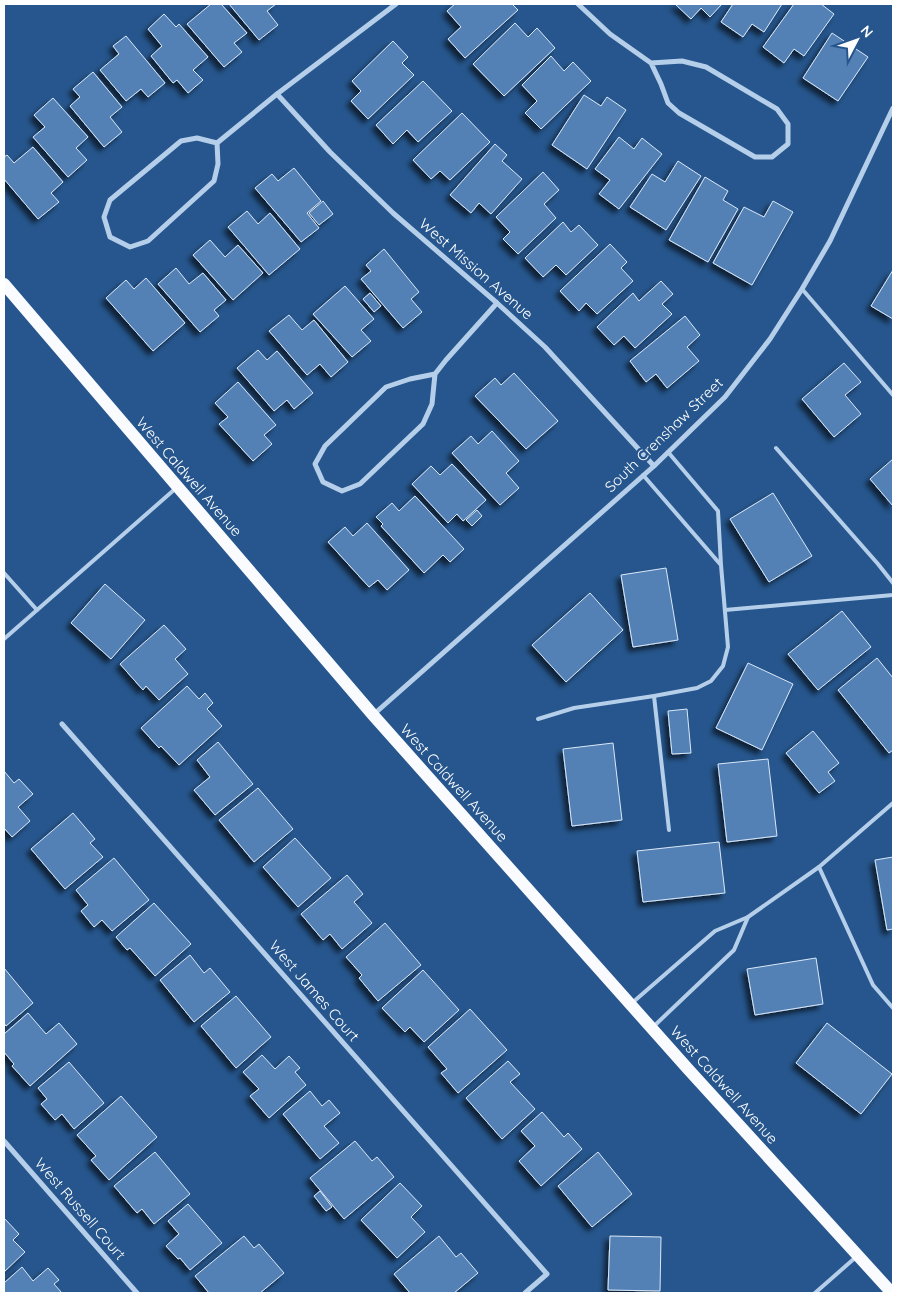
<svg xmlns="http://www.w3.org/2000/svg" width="897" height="1297" font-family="Quicksand,sans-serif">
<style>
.building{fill:#5281b5;stroke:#dae8f8;filter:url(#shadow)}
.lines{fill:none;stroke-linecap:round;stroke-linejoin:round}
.service{stroke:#b5cfea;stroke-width:4}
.minor{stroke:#b5cfea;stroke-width:5}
.primary{stroke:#f9fbfe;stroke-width:12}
.labels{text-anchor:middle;stroke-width:4.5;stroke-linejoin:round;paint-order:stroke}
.street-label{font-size:15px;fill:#fff;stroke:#26568d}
</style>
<defs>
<filter id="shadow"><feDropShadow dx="-4.5" dy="4.5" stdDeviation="2.5" flood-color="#0009"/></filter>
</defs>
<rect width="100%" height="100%" fill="#26568d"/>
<g class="building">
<path d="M211 4H221L247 33 234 43 242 52 224 67 187 24Z"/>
<path d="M229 4H276L267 11 278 25 259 40Z"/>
<path d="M455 4H512L518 10 465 58 448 39 461 27 447 11Z"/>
<path d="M675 4H722L710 17 701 8 691 19Z"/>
<path d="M733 4H782L764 32 752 24 743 37 721 22Z"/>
<path d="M794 4H821L834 14 804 56 794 49 784 63 763 47Z"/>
<path d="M164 14 176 27 179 24 208 57 193 70 203 80 188 93 177 80 173 83 151 56 162 46 148 29Z"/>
<path d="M515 23 528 37 537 28 555 48 504 96 473 64Z"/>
<path d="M832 33 868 57 838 101 803 78Z"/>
<path d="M126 36 165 83 148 97 141 89 126 101 100 70 119 54 113 46Z"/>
<path d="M393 41 408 57 402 63 414 75 368 119 351 101 361 91 352 81Z"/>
<path d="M551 56 564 71 573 62 591 81 541 129 525 113 537 101 522 85Z"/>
<path d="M93 72 122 107 110 117 122 132 104 147 70 106 80 97 73 89Z"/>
<path d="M423 81 452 111 418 142 407 130 393 144 376 125Z"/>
<path d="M584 95 601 106 607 97 626 110 587 169 552 145Z"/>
<path d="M53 98 88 137 76 148 87 160 68 177 33 137 45 127 34 115Z"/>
<path d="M462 113 490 142 450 180 440 171 431 179 413 160Z"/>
<path d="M619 137 634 149 642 138 662 154 619 209 599 194 610 180 595 169Z"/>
<path d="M495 144 507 155 502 161 522 179 491 214 479 203 471 213 450 195Z"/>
<path d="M33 147 63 182 51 193 59 202 38 219 4 179V157L7 155 14 163Z"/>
<path d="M678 161 701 176 666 230 630 207 652 174 665 182Z"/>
<path d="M294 168 321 201 307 213 319 228 301 242 255 188 272 174 278 181Z"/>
<path d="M543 172 559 190 544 204 556 218 518 254 503 239 510 232 496 217Z"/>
<path d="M705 177 728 191 723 200 738 209 708 262 669 240Z"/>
<path d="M323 201 333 214 319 225 309 213Z"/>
<path d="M773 201 793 212 752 285 713 263 744 207 764 217Z"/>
<path d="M247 211 258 224 270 213 300 249 269 275 228 227Z"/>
<path d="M563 222 571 232 579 225 598 245 566 275 556 265 543 277 525 258Z"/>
<path d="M210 240 225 257 238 245 263 273 233 300 193 255Z"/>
<path d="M610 244 627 262 621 268 633 281 597 314 586 303 579 311 560 291Z"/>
<path d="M384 249 419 292 411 299 422 312 403 328 361 279 371 271 366 265Z"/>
<path d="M176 268 189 284 203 273 226 300 214 310 219 316 200 332 158 284Z"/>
<path d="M893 270V319L871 306Z"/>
<path d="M146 278 185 323 153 351 106 298 126 280 134 289Z"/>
<path d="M661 281 673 294 662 304 672 314 635 348 624 336 614 345 597 327 633 293 639 301Z"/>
<path d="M345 286 374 319 361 330 371 341 352 357 313 314Z"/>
<path d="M370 293 381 306 374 312 363 299Z"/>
<path d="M289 315 302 330 314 320 348 362 331 377 320 364 307 375 269 331Z"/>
<path d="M685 316 700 335 687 347 699 361 667 388 656 374 646 382 630 361Z"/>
<path d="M258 350 267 360 277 351 313 393 294 409 287 400 274 411 237 368Z"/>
<path d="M844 363 861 382 845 395 861 414 834 437 802 399Z"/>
<path d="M514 373 558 421 526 449 475 396 495 378 501 385Z"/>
<path d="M238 382 276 425 264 435 272 444 253 461 219 424 228 417 215 403Z"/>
<path d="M492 431 519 461 506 473 519 488 500 505 452 453 471 436 478 444Z"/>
<path d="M893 459V506L870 479Z"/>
<path d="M452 464 486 500 463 521 457 514 448 523 412 484 431 466 440 475Z"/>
<path d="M773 493 812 556 769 582 730 519Z"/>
<path d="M415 496 464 549 450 562 443 555 424 573 381 526 383 524 376 517 392 503 399 511Z"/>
<path d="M477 510 482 516 472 526 466 520Z"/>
<path d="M367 523 409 570 387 590 378 580 369 587 328 542 345 527 353 536Z"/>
<path d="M666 568 678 640 633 647 621 575Z"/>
<path d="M105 584 145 620 111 659 71 623Z"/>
<path d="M590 593 623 630 566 682 532 645Z"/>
<path d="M842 611 871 647 818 690 788 654Z"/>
<path d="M164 625 186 649 175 659 188 674 159 700 146 686 143 690 120 664Z"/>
<path d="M877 658 893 678V750L889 753 838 690Z"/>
<path d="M748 663 793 684 762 750 716 728Z"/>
<path d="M187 686 199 699 205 693 213 703 207 709 222 726 179 765 161 746 159 748 141 728Z"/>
<path d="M687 709 691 753 672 754 668 711Z"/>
<path d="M813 731 839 763 828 772 835 781 819 793 786 753Z"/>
<path d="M218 742 253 784 215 815 194 790 210 777 197 760Z"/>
<path d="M613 743 622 820 572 826 563 749Z"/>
<path d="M768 759 777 836 727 842 718 764Z"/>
<path d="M4 771 14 783 19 779 33 794 18 807 30 821 12 837 4 828Z"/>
<path d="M258 788 293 829 254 862 219 820Z"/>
<path d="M73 813 95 839 90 843 103 857 65 889 31 849Z"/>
<path d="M295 838 331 878 298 907 263 867Z"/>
<path d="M719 842 725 893 643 902 637 851Z"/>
<path d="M893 857V929L887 930 875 860Z"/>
<path d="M114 858 149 900 112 931 102 920 94 927 81 911 88 905 76 890Z"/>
<path d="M347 875 363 894 354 902 372 923 342 949 330 934 323 940 301 914Z"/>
<path d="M154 903 191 944 155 976 130 948 127 950 116 937Z"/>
<path d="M385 923 421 965 378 1001 359 978 362 975 346 957Z"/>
<path d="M190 955 204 973 210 968 230 992 194 1022 160 980Z"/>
<path d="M816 958 823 1004 755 1015 747 969Z"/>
<path d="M4 968 33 1003 6 1026 4 1023Z"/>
<path d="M423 970 459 1010 424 1042 410 1027 405 1032 382 1008Z"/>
<path d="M236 996 271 1037 236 1068 201 1026Z"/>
<path d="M470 1009 507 1050 458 1093 441 1073 447 1069 428 1047Z"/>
<path d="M28 1013 46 1034 59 1023 77 1044 30 1086 12 1066 14 1064 4 1052V1034Z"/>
<path d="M827 1023 892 1074 861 1114 796 1063Z"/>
<path d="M262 1055 275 1069 289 1056 300 1068 295 1072 306 1085 269 1118 250 1096 259 1089 243 1072Z"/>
<path d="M508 1061 520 1074 510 1082 535 1109 502 1139 466 1098Z"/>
<path d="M69 1062 104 1103 74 1129 62 1114 55 1120 41 1104 47 1099 38 1088Z"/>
<path d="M310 1091 322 1106 329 1100 340 1113 324 1126 339 1143 320 1159 283 1114Z"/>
<path d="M121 1096 157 1137 109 1180 91 1160 96 1156 77 1135Z"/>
<path d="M542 1112 564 1137 568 1133 582 1149 541 1186 519 1161 535 1146 521 1131Z"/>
<path d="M355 1141 372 1161 377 1157 394 1177 344 1219 310 1178Z"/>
<path d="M155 1152 190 1194 154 1224 142 1209 137 1213 114 1186Z"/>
<path d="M598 1152 632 1194 592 1227 558 1186Z"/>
<path d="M400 1183 422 1206 411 1217 425 1232 397 1258 361 1220Z"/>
<path d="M320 1191 332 1207 326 1211 314 1196Z"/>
<path d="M188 1204 222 1243 190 1270 180 1258 178 1259 166 1246 179 1234 168 1221Z"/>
<path d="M4 1218 19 1234 13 1240 25 1252 4 1272Z"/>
<path d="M244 1236 254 1248 259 1244 284 1273 260 1293H209L195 1276Z"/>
<path d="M439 1236 456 1257 461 1253 478 1273 454 1293H410L394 1274Z"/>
<path d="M610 1236 661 1237 660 1291 608 1290Z"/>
<path d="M22 1267 33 1281 48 1268 59 1280 54 1284 62 1293H4V1283Z"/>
</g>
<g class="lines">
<g class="service">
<path d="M802 289 893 395"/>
<path d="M776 448 878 564 893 583"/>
<path d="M643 475 720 564"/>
<path d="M4 573 37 610"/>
<path d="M725 610 893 595"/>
<path d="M4 639 175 489"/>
<path d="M654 696 669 830"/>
<path d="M538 719 574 708 654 696 697 688 711 681 723 666 728 647 721 565 718 511 668 452"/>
<path d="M819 867 893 803"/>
<path d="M632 1003 715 931 748 917 819 867 873 985 893 1008"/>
<path d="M653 1027 734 950 748 917"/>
<path d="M815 1293 856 1257"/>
</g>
<g class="minor">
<path d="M578 4 610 34 651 63 661 84 668 103 679 113 755 157H772L788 144V124L777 109 706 67 682 61 651 63"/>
<path d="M277 94 330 152 393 213 497 303 545 347 654 466"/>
<path d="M197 138 217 143 218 164 214 181 148 241 130 247 110 237 104 217 110 200 181 141Z"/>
<path d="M217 143 277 94 396 4"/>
<path d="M435 374 410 379 386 387 325 446 315 464 323 482 342 491 360 484 423 424 432 404 435 374 446 360 497 303"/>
<path d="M373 715 654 466 725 397 770 339 802 289 830 241 893 108"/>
<path d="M62 724 547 1274 525 1293"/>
<path d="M4 1141 137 1293"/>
</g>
<path class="primary" d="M4 284 373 715 688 1069 892 1293"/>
</g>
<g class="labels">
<g class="street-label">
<text transform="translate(476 269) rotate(41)" y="5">West Mission Avenue</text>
<text transform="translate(664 435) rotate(-44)" y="5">South Crenshaw Street</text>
<text transform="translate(189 477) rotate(49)" y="5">West Caldwell Avenue</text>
<text transform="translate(454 783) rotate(48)" y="5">West Caldwell Avenue</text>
<text transform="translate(314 991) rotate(49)" y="5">West James Court</text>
<text transform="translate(724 1085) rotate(48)" y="5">West Caldwell Avenue</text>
<text transform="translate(80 1209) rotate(49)" y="5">West Russell Court</text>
</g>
</g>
<rect width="897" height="1297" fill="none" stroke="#ffffff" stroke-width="10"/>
<g transform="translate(857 40) rotate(49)" stroke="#26568d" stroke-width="4" paint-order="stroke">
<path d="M0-4L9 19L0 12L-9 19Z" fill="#ffffff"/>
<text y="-8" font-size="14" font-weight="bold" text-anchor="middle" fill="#ffffff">N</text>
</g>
</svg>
